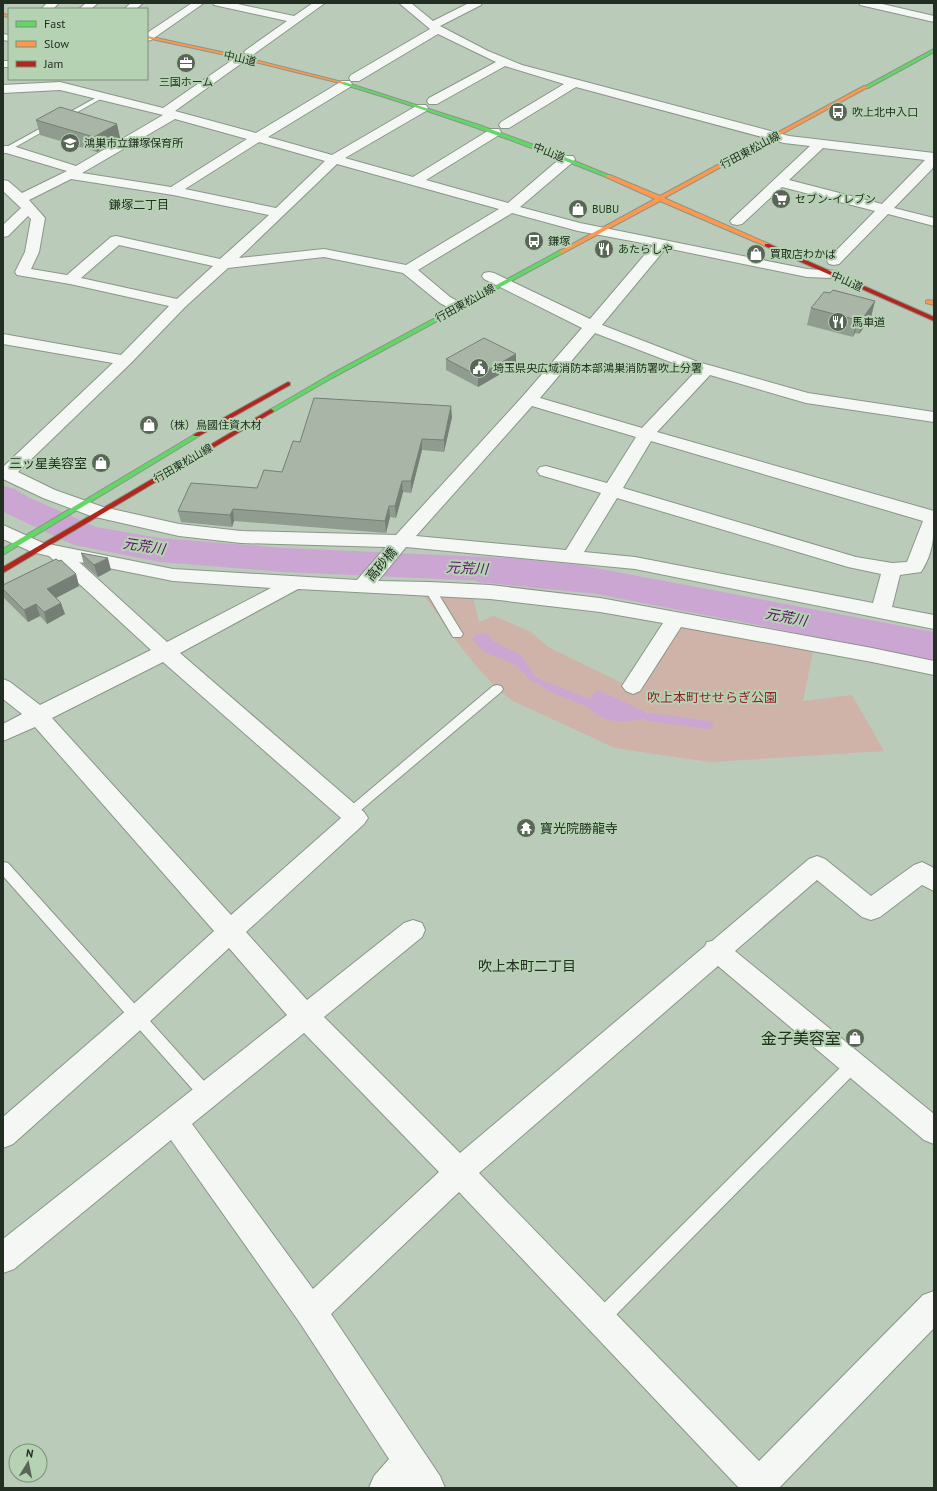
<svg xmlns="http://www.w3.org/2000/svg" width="937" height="1491" font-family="'PT Sans','Noto Sans JP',sans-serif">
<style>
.green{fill:#cfb2a8}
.water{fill:#cca6d2}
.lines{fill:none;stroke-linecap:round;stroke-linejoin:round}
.stream-far1{stroke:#cca6d2;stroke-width:6}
.stream{stroke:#cca6d2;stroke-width:8}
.river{fill:#cca6d2;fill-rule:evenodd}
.lane-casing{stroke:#8a9689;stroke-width:2}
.street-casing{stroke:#8a9689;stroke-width:2}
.fast-casing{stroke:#8a9689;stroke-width:2}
.slow-casing{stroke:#8a9689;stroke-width:2}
.jam-casing{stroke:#8a9689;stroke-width:2}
.lane{fill:#f5f7f4;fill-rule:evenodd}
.street{fill:#f5f7f4;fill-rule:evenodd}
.fast{fill:#63d668;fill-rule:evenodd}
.slow{fill:#ff974d;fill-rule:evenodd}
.jam{fill:#b3261e;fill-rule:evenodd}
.wall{fill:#909c90}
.shaded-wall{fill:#767f75}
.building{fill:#a8b5a7;stroke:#767f75}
.labels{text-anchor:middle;stroke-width:4;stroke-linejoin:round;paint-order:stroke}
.far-street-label{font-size:11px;fill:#232e22;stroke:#b5d2b2}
.far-poi-label{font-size:11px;fill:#232e22;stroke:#b5d2b2;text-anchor:start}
.far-neighbourhood-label{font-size:12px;fill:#232e22;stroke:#b5d2b2}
.poi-label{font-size:13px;fill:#232e22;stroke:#b5d2b2;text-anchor:end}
.street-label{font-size:13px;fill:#232e22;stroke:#b5d2b2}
.park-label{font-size:13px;fill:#93222a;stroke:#b5d2b2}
.water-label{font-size:14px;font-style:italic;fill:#5d1268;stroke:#b5d2b2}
.neighbourhood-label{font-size:14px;fill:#232e22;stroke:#b5d2b2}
.near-poi-label{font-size:16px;fill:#232e22;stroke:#b5d2b2;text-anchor:end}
</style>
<rect width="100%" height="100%" fill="#bbcbb9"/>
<path class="green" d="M472 592 479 622 494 616 531 632 548 647 626 685 641 690 678 627 687 625 813 651 803 701 852 695 884 751 711 762 688 759 615 748 513 701C478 676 447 627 422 593Z"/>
<g class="water">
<path d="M482 633 488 635 493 641 521 655 536 677 545 682 542 686 530 680 516 665 484 652 473 640 474 636Z"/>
<path d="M597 690 629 704 649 715 647 718C621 723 605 725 586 705Z"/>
</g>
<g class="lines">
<g class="stream-far1">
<path d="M479 579 597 591 731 617"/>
<path d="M744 619 934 658"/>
<path d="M545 685 552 688"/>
</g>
<g class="stream">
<path d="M549 687 586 702"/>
<path d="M649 717 709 725"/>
</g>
<path class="river" d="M3 486 15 489 28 497 96 527 160 538 285 548 511 558 580 565 934 632V660L580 589 511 582 285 572 160 562 74 545 3 512Z"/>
<g class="lane-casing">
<g id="lane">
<path d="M99 96 104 97 3 154V149Z"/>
<path d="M429 584 433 585 461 631 463 634 461 637H453L424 588 425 585Z"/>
<path d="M497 685 501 686 503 689 501 692 354 816 350 818 346 816 344 813 346 810 493 686Z"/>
<path d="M3 862 8 863 212 1090 214 1095 212 1100 207 1102 202 1100 3 876Z"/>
<path d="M853 1058 858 1060 860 1065 858 1070 606 1325 600 1327 594 1325 592 1319 594 1313 848 1060Z"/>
</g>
</g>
<g class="street-casing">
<g id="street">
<path d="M47 3H59L53 9H41Z"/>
<path d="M86 3H98L91 9H79Z"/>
<path d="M131 3H143L136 9H124Z"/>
<path d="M192 3H204L151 40 147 41V33Z"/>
<path d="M213 3H233L294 16 313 3H325L254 54H246L244 52 246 50 287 21 214 5Z"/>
<path d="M399 3H411L433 21 469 3H482L481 5 440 26 488 51 522 65 789 136 934 153V165L932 169 894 208 934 218V226L888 214 839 264 834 265 829 264 827 261 829 258 875 211 782 187 742 224 737 225 732 224 730 221 810 146 784 143 576 87 509 128H501L499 125 501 122 564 84 505 66 437 104H429L427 101 429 98 496 62 438 34 359 81H351L349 78 351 75 430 29ZM823 148 925 160 882 204 789 180Z"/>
<path d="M859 3H878L934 16V22L860 5Z"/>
<path d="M3 34 9 35V41L3 40Z"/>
<path d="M242 55 246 56 248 58 246 60 175 111 256 133 342 81H350L352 84 350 87 268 137 332 155 418 105H426L428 108 426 111 345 158 413 177 491 129H499L501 132 499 135 426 180 508 203 563 156H573L575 159 573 162 520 207 580 223 807 269 837 271 839 274 837 277 832 278 807 277 666 248 602 325 698 362 808 393 934 412V422L806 403 710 375 657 432 934 511C934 535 934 552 921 572L900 575 892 607 934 615V629L635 569 406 547 378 581 429 582 490 585 600 598 872 648 934 661V675L872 662 681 627 640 691 633 694 626 691 622 686 663 623 600 612 490 599 298 589 180 653 364 812 368 818 364 824 246 932 307 1000 404 923 413 920 422 923 425 930 422 937 324 1017 460 1153 705 946 707 942 712 941 809 859 817 856 825 859 871 896 914 865 922 862 934 868V891L922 885 880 917 871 920 862 917 817 880 735 951 934 1114V1144L924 1140 718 966 479 1173 759 1461 923 1295 934 1291V1328L779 1488H739L459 1192 331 1314 440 1476 445 1488H369L374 1476 389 1459 300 1323 171 1140 14 1269 3 1273V1239L287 1015 229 948 146 1025 13 1144 3 1148V1117L128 1009 214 931 35 727 3 741V724L22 714 3 699V679L10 682 40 705 151 650 49 556 32 552 3 539V525L43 543 173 569 357 580 386 547 241 543 179 536 91 516 43 498 3 479V467L113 363 3 344V334L121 355 169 306 70 284 17 275 15 272 25 252 31 219 28 216 8 236 3 237V225L21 208 3 191V180L8 181 22 193 67 171 3 152V146H13L76 166 163 115 60 90 3 93V85L60 82 163 108 238 56ZM175 119 247 139 171 187 82 173ZM259 142 325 161 276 208 185 189ZM337 164 499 209 406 265 324 249 239 258ZM71 179 173 195 269 215 220 259 116 236 111 237 67 275 31 269 39 252 45 218 29 200ZM512 213 578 231 653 245 590 319 494 273 489 272 484 273 482 276 484 279 582 328 523 396 396 535 241 531 179 524 103 507 55 490 18 472 131 363 185 307 228 268 324 257 403 273 440 303 453 310 458 312 463 310 466 307 463 304 450 297 418 270ZM119 245 213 266 177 299 81 278ZM595 333 686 368 696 371 642 428 540 398ZM532 406 636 437 607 483 546 466 540 467 537 471 540 475 601 493 566 550 416 536ZM651 441 923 521 907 562 892 563 856 557 623 488ZM617 498 848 567 881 574 873 603 635 557 584 552ZM79 562 173 581 271 588 167 642ZM163 662 341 818 231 915 52 718ZM304 1033 439 1172 313 1289 192 1124Z"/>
<rect x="3" y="61" width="6" height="6"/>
</g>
</g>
<g class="fast-casing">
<g id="fast">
<path d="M934 49V52L868 88 864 87Z"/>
<path d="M344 82 479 125 545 149 611 176 606 177C520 142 432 111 342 84V82Z"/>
<path d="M561 250 563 251V253L332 378 273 412 271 413 268 411 328 376Z"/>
<path d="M197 433 199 434V436L3 555V549Z"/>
</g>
</g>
<g class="slow-casing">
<g id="slow">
<path d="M3 14 9 15V17L3 16Z"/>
<path d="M147 36 235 55 346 83 344 84 235 57 147 38Z"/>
<path d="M864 86 868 87 664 198 769 244V246H765L660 201 563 253 558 252 655 199 606 177V175H610L660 196Z"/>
<path d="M928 300 934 301V305L926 303V301Z"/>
</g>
</g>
<g class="jam-casing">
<g id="jam">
<path d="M765 244H769L934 317V321L765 246Z"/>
<path d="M288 382 290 383V385L199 436H195L193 435Z"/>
<path d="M271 409 274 411 273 412 3 573V567Z"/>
</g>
</g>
<use href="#lane" class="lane"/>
<use href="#street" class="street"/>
<use href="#fast" class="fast"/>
<use href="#slow" class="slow"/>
<use href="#jam" class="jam"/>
</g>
<g class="wall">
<path d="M36 120 117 124 120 138 97 152 40 135Z"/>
<path d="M830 293 875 301 871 317 859 334 855 333 853 337 807 325 811 308Z"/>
<path d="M516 354V365L478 387 446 370V359Z"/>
<path d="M452 417 444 452 422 450 411 493 403 492 396 518 390 517 386 533 234 521 232 527 181 522 178 511 257 488 282 472 300 442Z"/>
<path d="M81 553 111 570 98 577 84 565Z"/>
<path d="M76 574 79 586 56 598 65 614 47 624 40 616 28 622 4 598 3 595V585Z"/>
</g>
<g class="shaded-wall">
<path d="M117 124 120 138 97 152 94 137Z"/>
<path d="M875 301 871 317 859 334 863 318Z"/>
<path d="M859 317 855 333 853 337 857 320Z"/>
<path d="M516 354V365L478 387V376Z"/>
<path d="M451 406 452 417 444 452V440Z"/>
<path d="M422 439V450L411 493V481Z"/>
<path d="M402 481 403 492 396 518 395 506Z"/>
<path d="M389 506 390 517 386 533 385 521Z"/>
<path d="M233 509 234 521 232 527 230 515Z"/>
<path d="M108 558 111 570 98 577 94 565Z"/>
<path d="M76 574 79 586 50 601 47 589Z"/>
<path d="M61 603 65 614 47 624 44 612Z"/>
<path d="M36 604 40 616 28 622 24 610Z"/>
</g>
<g class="building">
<path d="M60 107 117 124 94 137 36 120Z"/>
<path d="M833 290 875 301 863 318 859 317 857 320 811 308 824 292 830 293Z"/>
<path d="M484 338 516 354 478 376 446 359Z"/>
<path d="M314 398 451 406 444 440 422 439 411 481H402L395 506H389L385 521 233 509 230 515 178 511 191 483 257 488 264 470 282 472 293 441 300 442Z"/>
<path d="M81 553 108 558 94 565Z"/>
<path d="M56 559 59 561 61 560 76 574 47 589 61 603 44 612 36 604 24 610 3 589V585Z"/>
</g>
<defs>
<g id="office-disc" transform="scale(1)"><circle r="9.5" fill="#586557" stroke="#b5d2b2"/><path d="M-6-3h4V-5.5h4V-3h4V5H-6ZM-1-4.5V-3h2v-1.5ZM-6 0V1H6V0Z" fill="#fff"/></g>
<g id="bus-disc" transform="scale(1)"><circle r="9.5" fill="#586557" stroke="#b5d2b2"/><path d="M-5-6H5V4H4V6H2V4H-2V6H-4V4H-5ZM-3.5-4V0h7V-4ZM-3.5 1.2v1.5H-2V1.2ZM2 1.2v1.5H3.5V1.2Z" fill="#fff"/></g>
<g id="school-disc" transform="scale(1)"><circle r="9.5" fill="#586557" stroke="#b5d2b2"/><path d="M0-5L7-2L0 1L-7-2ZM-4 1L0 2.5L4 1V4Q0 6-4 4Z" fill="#fff"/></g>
<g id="supermarket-disc" transform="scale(1)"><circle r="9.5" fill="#586557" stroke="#b5d2b2"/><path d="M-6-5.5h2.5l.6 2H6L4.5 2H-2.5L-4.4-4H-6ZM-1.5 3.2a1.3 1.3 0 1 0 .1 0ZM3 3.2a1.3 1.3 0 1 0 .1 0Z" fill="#fff"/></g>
<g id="shop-disc" transform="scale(1)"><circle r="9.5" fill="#586557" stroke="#b5d2b2"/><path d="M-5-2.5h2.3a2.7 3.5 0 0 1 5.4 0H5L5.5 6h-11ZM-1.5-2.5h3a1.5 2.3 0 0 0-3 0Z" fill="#fff"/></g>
<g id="restaurant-disc" transform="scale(1)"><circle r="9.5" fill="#586557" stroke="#b5d2b2"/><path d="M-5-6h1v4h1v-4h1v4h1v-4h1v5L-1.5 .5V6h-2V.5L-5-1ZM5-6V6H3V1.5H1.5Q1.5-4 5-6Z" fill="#fff"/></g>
<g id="civic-disc" transform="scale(1)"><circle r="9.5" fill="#586557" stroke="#b5d2b2"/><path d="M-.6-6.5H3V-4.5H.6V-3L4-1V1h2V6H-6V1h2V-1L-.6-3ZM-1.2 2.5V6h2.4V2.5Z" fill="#fff"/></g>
<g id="temple-disc" transform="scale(1)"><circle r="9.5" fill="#586557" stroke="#b5d2b2"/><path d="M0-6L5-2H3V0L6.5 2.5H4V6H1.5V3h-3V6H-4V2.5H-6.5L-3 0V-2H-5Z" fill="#fff"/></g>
</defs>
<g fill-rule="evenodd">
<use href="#office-disc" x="186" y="63"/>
<use href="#bus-disc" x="838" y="112"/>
<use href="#school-disc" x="70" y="143"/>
<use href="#supermarket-disc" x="781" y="199"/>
<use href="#shop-disc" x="578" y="209"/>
<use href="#bus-disc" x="534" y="241"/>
<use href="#restaurant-disc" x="604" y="249"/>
<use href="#shop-disc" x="756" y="254"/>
<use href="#restaurant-disc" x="838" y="322"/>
<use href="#civic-disc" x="479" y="368"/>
<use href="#shop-disc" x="149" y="425"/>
<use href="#shop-disc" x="101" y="463"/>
<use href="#temple-disc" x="526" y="828"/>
<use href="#shop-disc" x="855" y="1038"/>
</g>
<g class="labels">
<g class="far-street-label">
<text transform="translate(240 58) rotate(13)" y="4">中山道</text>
<text transform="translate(750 150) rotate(-28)" y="4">行田東松山線</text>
<text transform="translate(549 152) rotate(21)" y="4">中山道</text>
<text transform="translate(847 281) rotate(24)" y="4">中山道</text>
<text transform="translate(465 303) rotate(-29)" y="4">行田東松山線</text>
<text transform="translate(183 463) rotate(-30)" y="4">行田東松山線</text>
</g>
<g class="far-poi-label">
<text x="186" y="86" text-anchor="middle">三国ホーム</text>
<text x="852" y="116">吹上北中入口</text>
<text x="84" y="147">鴻巣市立鎌塚保育所</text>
<text x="795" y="203">セブン-イレブン</text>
<text x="592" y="213">BUBU</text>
<text x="548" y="245">鎌塚</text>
<text x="618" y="253">あたらしや</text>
<text x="770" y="258">買取店わかば</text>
<text x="852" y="326">馬車道</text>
<text x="493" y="372">埼玉県央広域消防本部鴻巣消防署吹上分署</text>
<text x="163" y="429">（株）鳥國住資木材</text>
</g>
<g class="far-neighbourhood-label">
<text x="139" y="209">鎌塚二丁目</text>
</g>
<g class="poi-label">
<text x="87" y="468">三ッ星美容室</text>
<text x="540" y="833" text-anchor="start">寶光院勝龍寺</text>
</g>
<g class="street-label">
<text transform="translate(381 564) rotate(-49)" y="5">高砂橋</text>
</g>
<g class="park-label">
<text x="712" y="702">吹上本町せせらぎ公園</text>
</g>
<g class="water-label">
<text transform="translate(144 546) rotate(9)" y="5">元荒川</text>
<text transform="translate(467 568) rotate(3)" y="5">元荒川</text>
<text transform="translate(786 617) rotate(11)" y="5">元荒川</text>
</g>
<g class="neighbourhood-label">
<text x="527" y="971">吹上本町二丁目</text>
</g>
<g class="near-poi-label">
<text x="841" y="1044">金子美容室</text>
</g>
</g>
<rect width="937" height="1491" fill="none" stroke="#232e22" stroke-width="8"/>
<rect x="8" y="8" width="140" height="72" fill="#b5d2b2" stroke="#7b9078"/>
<rect x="16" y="21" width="20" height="6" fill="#63d668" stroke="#7b9078"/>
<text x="44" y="28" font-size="12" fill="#232e22">Fast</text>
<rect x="16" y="41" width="20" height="6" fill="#ff974d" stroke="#7b9078"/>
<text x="44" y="48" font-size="12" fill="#232e22">Slow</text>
<rect x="16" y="61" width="20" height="6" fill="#b3261e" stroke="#7b9078"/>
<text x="44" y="68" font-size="12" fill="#232e22">Jam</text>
<g transform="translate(28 1463) rotate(10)"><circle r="19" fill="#b5d2b2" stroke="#7b9078"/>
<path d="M0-3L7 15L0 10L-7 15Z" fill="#586557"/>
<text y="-6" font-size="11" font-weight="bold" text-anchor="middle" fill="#232e22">N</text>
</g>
</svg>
